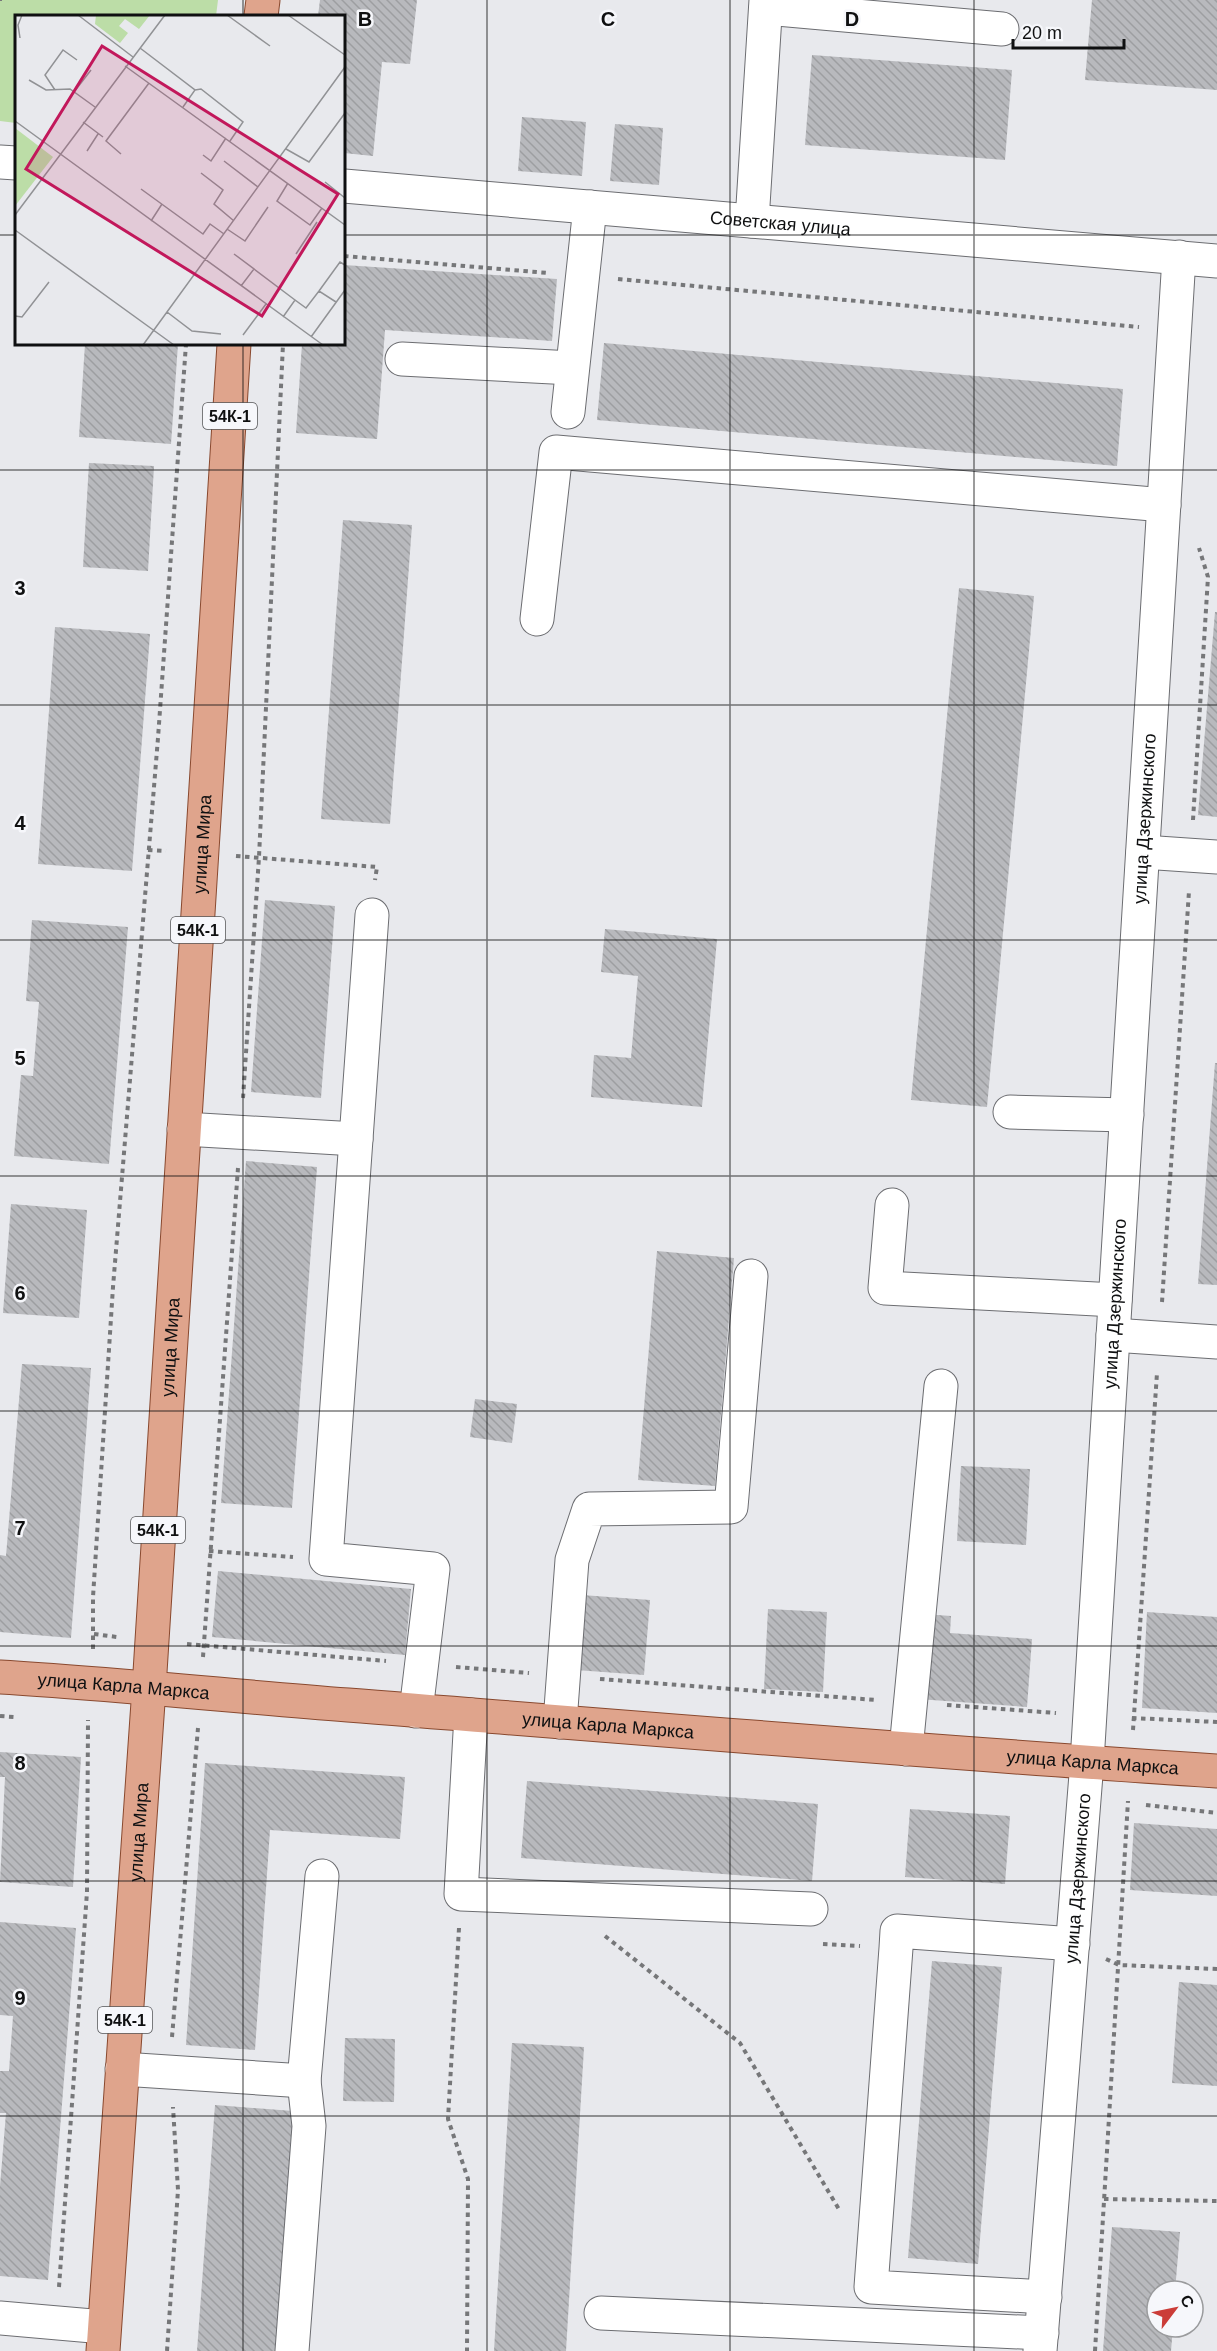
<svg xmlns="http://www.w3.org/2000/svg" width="1217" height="2351" font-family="Helvetica,sans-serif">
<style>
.green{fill:#bcdda7}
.building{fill:url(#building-back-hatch)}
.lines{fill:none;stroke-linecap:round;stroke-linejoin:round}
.minor-casing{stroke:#6c6d71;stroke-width:35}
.major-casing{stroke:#89492f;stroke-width:35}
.path{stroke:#767779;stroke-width:4;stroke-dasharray:4.5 4.5;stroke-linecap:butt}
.minor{stroke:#fff;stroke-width:33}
.major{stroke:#dfa48c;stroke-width:33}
.grid{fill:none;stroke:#0f1011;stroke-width:1.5;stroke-opacity:0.55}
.labels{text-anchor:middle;stroke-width:5;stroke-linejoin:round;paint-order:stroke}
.shield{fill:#f6f7fb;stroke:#545557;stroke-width:1.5}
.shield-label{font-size:16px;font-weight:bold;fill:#0f1011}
.street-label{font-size:18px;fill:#0f1011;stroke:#f6f7fb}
.inset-road{fill:none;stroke:#919295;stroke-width:1.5}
.view{fill:#c2185b;fill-opacity:0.15;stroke:#c2185b;stroke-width:3}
.inset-edge{fill:none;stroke:#0f1011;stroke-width:3}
.grid-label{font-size:20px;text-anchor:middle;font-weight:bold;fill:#0f1011;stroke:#f6f7fb;stroke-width:5;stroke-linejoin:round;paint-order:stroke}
</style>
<defs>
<pattern id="building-back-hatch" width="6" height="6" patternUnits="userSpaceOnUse" patternTransform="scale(1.5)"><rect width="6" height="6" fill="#b8b9bd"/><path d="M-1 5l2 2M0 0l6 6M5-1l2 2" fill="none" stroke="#9d9ea1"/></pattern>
</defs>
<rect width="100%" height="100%" fill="#e8e9ed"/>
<path class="green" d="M0 0H218L216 16H16V123L0 121Z"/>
<g class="building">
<path d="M320 0H417L410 64 382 62 373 156 344 153V16H318Z"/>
<path d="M1092 0H1217V90L1085 80Z"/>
<path d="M812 55 1012 70 1005 160 805 145Z"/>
<path d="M522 117 586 122 582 176 518 171Z"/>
<path d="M615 124 663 128 659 185 610 181Z"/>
<path d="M344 265 557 279 552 341 385 330 377 439 296 433 302 344H344Z"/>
<path d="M604 343 1123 389 1117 466 597 420Z"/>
<path d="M85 344H178L171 444 79 437Z"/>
<path d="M89 463 154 466 148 571 83 567Z"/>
<path d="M343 520 412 525 390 824 321 819Z"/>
<path d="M959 588 1034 596 987 1107 911 1100Z"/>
<path d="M1215 612H1217V817L1198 815Z"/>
<path d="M55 627 150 634 132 871 38 864Z"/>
<path d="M265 900 335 906 321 1098 251 1092Z"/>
<path d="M32 920 128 927 109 1164 14 1156 21 1075 33 1076 39 1002 26 1001Z"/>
<path d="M605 929 717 939 702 1107 591 1097 594 1055 631 1058 638 976 601 972Z"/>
<path d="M1215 1063H1217V1285L1198 1284Z"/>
<path d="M246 1161 317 1167 292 1508 221 1503Z"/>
<path d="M11 1204 87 1210 79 1318 3 1313Z"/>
<path d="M657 1251 734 1258 715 1486 638 1480Z"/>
<path d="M22 1364 91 1368 71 1638 0 1632V1555L6 1556Z"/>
<path d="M475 1399 517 1404 512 1443 470 1437Z"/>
<path d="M961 1466 1030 1469 1026 1545 957 1541Z"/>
<path d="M218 1571 411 1589 405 1655 212 1637Z"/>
<path d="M582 1595 650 1600 644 1675 576 1670Z"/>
<path d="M768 1609 827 1612 823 1692 764 1689Z"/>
<path d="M1147 1612 1217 1617V1713L1142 1708Z"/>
<path d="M924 1614 951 1616 950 1633 1032 1639 1027 1707 918 1699Z"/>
<path d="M0 1752 81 1757 73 1887 0 1882 5 1777H0Z"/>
<path d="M205 1763 405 1777 400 1839 270 1830 255 2050 186 2045Z"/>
<path d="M527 1781 818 1804 812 1881 521 1858Z"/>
<path d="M910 1809 1010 1816 1005 1884 905 1877Z"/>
<path d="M1134 1823 1217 1829V1896L1130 1890Z"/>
<path d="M0 1922 76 1928 48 2280 0 2276V2186L6 2113H0V2071H9L13 2016 0 2015Z"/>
<path d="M932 1961 1002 1967 978 2264 908 2258Z"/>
<path d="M1179 1982 1217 1985V2086L1172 2083Z"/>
<path d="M345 2038 395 2039 394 2102 343 2101Z"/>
<path d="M512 2043 584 2047 566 2351H494Z"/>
<path d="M215 2105 293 2111 276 2351H197Z"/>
<path d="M1112 2227 1180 2232 1175 2291H1157V2327H1173L1171 2351H1103Z"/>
</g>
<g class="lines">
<g class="minor-casing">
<g id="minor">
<path d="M766 8 1002 29"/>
<path d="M0 162 16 163"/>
<path id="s1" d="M344 186 1217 261"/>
<path d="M752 221 766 0"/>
<path d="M402 359 572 368"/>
<path d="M568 412 590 207"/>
<path d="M537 619 556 452 1164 505"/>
<path d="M1143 852 1217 857"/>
<path d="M372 915 326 1559 433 1569 416 1711"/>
<path d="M1010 1112 1127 1115"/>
<path d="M184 1129 356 1139"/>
<path d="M892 1205 885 1288 1115 1300"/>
<path d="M1113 1335 1217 1342"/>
<path d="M471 1715 461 1894 811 1909"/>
<path d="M560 1722 572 1560 589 1509 731 1507 751 1276"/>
<path d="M906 1749 941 1386"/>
<path d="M122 2069 304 2081 322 1876"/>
<path d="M1045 2297 871 2287 896 1948 897 1931 1073 1944"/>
<path d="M601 2313 1042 2333"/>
<path d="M0 2318 104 2327"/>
<path d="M292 2351 309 2126 304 2081"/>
<path id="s2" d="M1040 2351 1087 1762 1179 257"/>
</g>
</g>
<g class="major-casing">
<g id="major">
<path d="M261 16 263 0"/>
<path id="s3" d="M0 1677C116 1684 232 1696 348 1705 638 1728 927 1752 1217 1771"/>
<path id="s4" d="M103 2351 149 1688 234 344"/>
</g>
</g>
<g class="path">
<path d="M0 1V0"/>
<path d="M344 256 548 273"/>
<path d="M618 279 1139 327"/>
<path d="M1193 820 1208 577 1199 548"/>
<path d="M148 850 166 851"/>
<path d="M236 856 377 867 375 880"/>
<path d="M243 1098 259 857 283 344"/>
<path d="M1162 1302 1189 891"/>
<path d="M209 1551 293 1557"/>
<path d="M94 1634 117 1637"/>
<path d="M187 1644 386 1661"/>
<path d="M93 1649V1597L113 1287 158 738 186 344"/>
<path d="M203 1657 238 1168"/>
<path d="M456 1667 529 1673"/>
<path d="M600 1679 876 1700"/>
<path d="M947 1705 1056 1713"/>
<path d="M0 1716 14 1717"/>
<path d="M1132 1718 1217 1722"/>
<path d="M1133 1730 1157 1373"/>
<path d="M1146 1805 1217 1813"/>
<path d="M459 1928 448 2119 468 2179 467 2351"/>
<path d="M605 1936 740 2043 840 2211"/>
<path d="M823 1944 860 1946"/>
<path d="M1106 1959 1119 1965 1217 1969"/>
<path d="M172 2037 198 1728"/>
<path d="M1104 2199 1217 2201"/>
<path d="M59 2287 87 1892 88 1720"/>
<path d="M167 2351 178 2190 173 2107"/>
<path d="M1095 2351 1128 1801"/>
</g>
<use href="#minor" class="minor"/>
<use href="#major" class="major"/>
</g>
<path class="grid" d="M243 0V16M487 0V2351M730 0V2351M974 0V2351M0 235H16M344 235H1217M243 344V2351M0 470H1217M0 705H1217M0 940H1217M0 1176H1217M0 1411H1217M0 1646H1217M0 1881H1217M0 2116H1217"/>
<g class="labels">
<g class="shield">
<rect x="203" y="403" width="54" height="26" rx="4.5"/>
<rect x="171" y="917" width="54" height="26" rx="4.5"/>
<rect x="131" y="1517" width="54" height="26" rx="4.5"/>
<rect x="98" y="2007" width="54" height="26" rx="4.5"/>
</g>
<g class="shield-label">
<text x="230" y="422">54К-1</text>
<text x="198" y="936">54К-1</text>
<text x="158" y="1536">54К-1</text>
<text x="125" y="2026">54К-1</text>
</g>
<g class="street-label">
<text dy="6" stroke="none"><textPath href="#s1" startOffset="438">Советская улица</textPath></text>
<text dy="6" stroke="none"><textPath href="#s2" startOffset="1536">улица Дзержинского</textPath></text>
<text dy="6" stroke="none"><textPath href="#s4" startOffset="1510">улица Мира</textPath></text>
<text dy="6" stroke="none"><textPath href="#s2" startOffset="1050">улица Дзержинского</textPath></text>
<text dy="6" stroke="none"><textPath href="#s4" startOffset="1006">улица Мира</textPath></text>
<text dy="6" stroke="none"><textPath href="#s3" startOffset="124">улица Карла Маркса</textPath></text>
<text dy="6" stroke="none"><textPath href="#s3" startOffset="610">улица Карла Маркса</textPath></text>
<text dy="6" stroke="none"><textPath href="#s3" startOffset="1096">улица Карла Маркса</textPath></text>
<text dy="6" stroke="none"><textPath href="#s4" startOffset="520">улица Мира</textPath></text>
<text dy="6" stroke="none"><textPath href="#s2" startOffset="474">улица Дзержинского</textPath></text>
</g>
</g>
<g transform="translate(15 15)">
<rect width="330" height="330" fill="#e8e9ed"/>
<path d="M0 113 38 142 0 191Z" fill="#bcdda7"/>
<path d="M81 0H135L124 14 110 4 104 11 113 18 105 28 80 9Z" fill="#bcdda7"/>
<path class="inset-road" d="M63 0 118 42M212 0 255 31M273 0 330 40M5 23 3 10 7 0M125 33 180 75 168 92M110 51 330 210M14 65 31 75 55 74 80 92M40 75 30 60 48 35 62 45M180 75 186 74 228 107 215 126M59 77 76 55M0 106 308 330M68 107 88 122M271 134 294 147 330 98M72 136 83 119M106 139 91 126 134 68M188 140 196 146 211 123M209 146 243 172M186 158 208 175 199 189 219 206M310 167 330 183M273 168 262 186 295 210 307 193M126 174 188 219 195 209 209 219M0 200 150 0M136 206 147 189M212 214 230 226 253 192M0 215 159 330M219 239 239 254 226 271M281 239 302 207M239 254 280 285M304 276 325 247 330 250M152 297 177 316 206 319M0 301 7 302 34 267M268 302 280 285 291 293 304 276 321 287M228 320 251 289M296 322 330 275M128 330 330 52"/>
<path class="view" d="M87 31 323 179 247 301 11 154Z"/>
<rect width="330" height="330" class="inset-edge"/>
</g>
<g class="grid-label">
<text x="365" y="26">B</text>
<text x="608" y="26">C</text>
<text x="852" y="26">D</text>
<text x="20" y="595">3</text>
<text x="20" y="830">4</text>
<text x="20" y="1065">5</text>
<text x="20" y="1300">6</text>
<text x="20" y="1535">7</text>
<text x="20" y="1770">8</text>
<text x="20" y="2005">9</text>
</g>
<g transform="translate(1175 2309) rotate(58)"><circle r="28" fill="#f6f7fb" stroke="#9a9b9d" stroke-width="1.5"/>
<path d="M0-4.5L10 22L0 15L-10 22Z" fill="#cb3c38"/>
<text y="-9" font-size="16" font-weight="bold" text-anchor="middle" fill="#0f1011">С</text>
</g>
<path d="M1013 39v9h111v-9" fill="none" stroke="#0f1011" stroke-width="3"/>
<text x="1022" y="39" font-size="18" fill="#0f1011" stroke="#f6f7fb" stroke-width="4.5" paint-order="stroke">20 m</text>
</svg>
